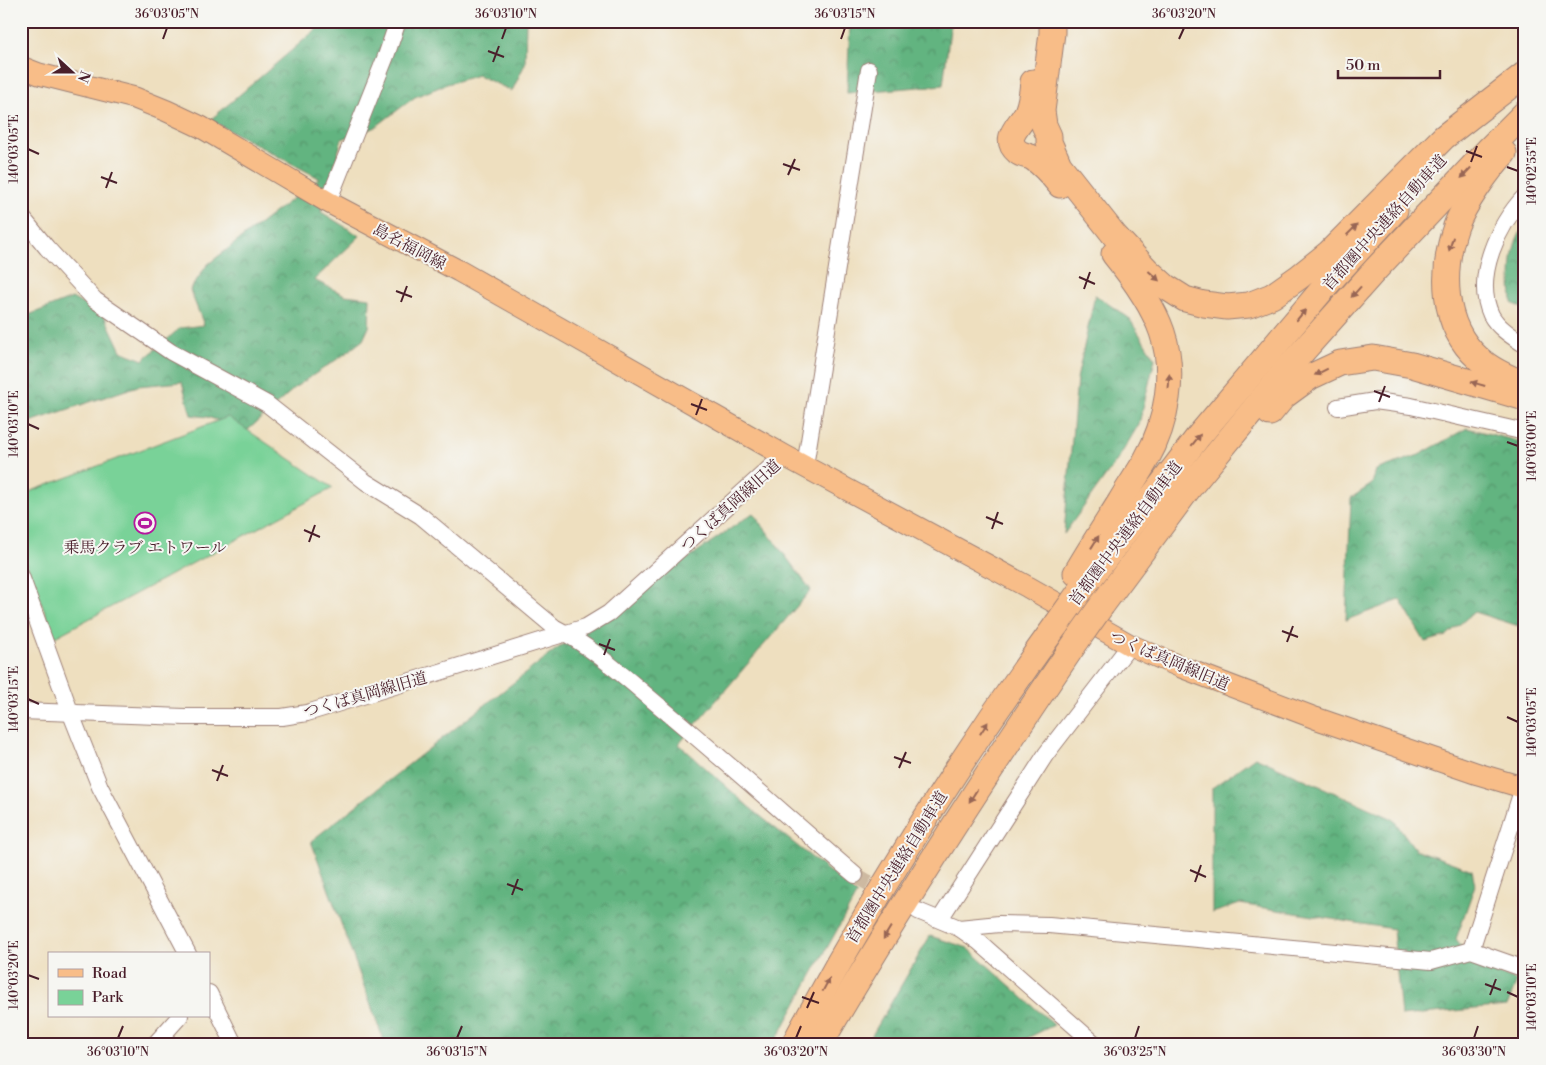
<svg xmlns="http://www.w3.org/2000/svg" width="1546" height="1065" font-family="'Libre Bodoni','Noto Serif JP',serif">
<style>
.forest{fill:url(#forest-crowns);stroke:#566a56}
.green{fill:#79d298;stroke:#627862}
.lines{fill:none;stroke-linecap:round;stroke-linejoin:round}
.minor-tunnel{stroke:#cdb9a1;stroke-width:16;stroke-dasharray:16 8;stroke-linecap:butt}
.minor-casing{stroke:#9c7f75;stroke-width:18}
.major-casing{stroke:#9c7f75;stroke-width:23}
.highway-casing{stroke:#9c7f75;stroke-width:27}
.minor{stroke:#fff;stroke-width:16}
.major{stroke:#f8bd88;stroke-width:21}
.highway{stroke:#f8bd88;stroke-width:25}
.highway-bridge-casing{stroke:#9c7f75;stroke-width:27;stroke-linecap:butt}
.highway-bridge{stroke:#f8bd88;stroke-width:25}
.oneway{fill:#986655}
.ticks{fill:none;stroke:#4a1f2b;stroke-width:2}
.labels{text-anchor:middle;stroke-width:4;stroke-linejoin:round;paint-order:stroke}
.street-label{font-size:16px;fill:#4a1f2b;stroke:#f6f6f2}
.poi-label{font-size:16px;fill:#4a1f2b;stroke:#f6f6f2}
.neatline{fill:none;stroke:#4a1f2b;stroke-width:2}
.ticks-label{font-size:12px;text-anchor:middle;fill:#4a1f2b}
</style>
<defs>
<pattern id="forest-crowns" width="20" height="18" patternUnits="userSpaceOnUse" patternTransform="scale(1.25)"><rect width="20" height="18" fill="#62b480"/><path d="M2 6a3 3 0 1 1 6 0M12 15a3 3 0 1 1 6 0" fill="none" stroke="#539269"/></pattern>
</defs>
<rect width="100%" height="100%" fill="#f6f6f2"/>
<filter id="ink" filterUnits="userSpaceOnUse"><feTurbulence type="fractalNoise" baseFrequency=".02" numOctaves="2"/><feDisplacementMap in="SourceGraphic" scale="10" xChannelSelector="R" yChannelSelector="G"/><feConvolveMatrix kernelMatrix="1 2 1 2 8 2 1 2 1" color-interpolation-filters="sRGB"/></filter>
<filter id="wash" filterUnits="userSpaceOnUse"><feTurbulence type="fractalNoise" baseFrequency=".0096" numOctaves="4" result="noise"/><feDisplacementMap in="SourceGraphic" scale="20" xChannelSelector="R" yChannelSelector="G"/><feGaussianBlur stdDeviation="1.12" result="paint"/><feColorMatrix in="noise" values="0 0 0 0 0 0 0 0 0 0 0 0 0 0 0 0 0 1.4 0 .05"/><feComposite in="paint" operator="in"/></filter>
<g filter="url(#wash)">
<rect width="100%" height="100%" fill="#eedfbf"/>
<g class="forest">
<path d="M326 21H526L525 64 512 91 478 75 447 84 415 97 374 128 342 139 321 212 360 236 314 280 345 295 370 298 369 327 363 340 345 354 297 386 248 430 207 417 191 415 182 382 138 386 21 425V318L72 298 105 317 121 351 143 360 180 328 204 325 190 290 207 265 319 178 210 120Z"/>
<path d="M850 21H951L943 85 847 93Z"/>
<path d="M1525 225V310L1512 303C1511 278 1508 246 1525 225Z"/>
<path d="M1095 295 1129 318 1155 359 1139 424 1118 459 1064 534 1077 379Z"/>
<path d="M1467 428 1525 443V628L1474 612 1446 636 1425 642 1400 600 1346 620 1351 498 1372 484 1376 470 1419 455Z"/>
<path d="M753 513 811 590 679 744 749 807 857 894 774 1044H385L311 841 554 651Z"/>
<path d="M1255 757 1393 819 1415 849 1472 870 1475 885 1456 939 1476 965 1517 981 1507 1006 1401 1016 1393 929 1240 904 1212 913V788Z"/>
<path d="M930 936 968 948 1054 1025 1015 1044H867Z"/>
</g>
<path class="green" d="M228 417 333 488 55 637 21 551V495Z"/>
</g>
<g filter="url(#ink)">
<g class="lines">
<path class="minor-tunnel" d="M855 875 914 909"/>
<g class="minor-casing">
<g id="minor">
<path d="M1525 196C1499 224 1473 276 1491 315 1498 328 1513 337 1525 345"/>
<path d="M328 202 386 56 398 21"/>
<path d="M21 216 47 248 95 300 171 352 267 404 366 482 421 516 554 627C593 647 629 681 663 709 728 763 791 820 855 875"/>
<path d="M1338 407 1375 401 1411 406 1525 432"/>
<path d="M805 466 869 70"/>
<path d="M21 576 71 714 100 787 188 954"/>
<path d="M21 711 185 717H282L307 713 586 627 609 613 772 466 785 456"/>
<path d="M918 911 959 928 979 942 1095 1044"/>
<path d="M940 919 1046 754 1130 645"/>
<path d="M959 928 999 924 1049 925 1431 961 1471 950 1525 969"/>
<path d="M1471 950 1523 788"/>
<path d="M209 993 234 1044"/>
<path d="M155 1044 180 1016"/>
</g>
</g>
<g class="major-casing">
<path id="major" d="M21 67 39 74 135 98 167 111 201 127 328 202 459 271 785 456 1028 587 1130 645 1181 667 1315 718 1478 774 1525 788"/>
</g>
<g class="highway-casing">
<g id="highway">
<path d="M1052 21V33L1042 111 1044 125 1049 136V142L1059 165 1115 236 1147 270 1166 287 1185 299 1204 304 1227 307 1249 305 1272 296 1299 277 1329 253 1444 137 1525 74"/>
<path d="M1033 82C1032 92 1031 103 1027 112 1021 125 1001 138 1018 152 1023 156 1028 155 1033 158 1044 165 1052 175 1060 185"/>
<path d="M1504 153C1488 170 1464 204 1456 226 1441 270 1441 325 1478 358 1491 370 1509 378 1525 384"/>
<path d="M1270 413 1284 396 1310 377 1340 363 1373 358 1412 365 1525 398"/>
<path d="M1076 573C1090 549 1105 526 1120 502 1128 488 1138 474 1146 460 1167 423 1176 373 1162 332 1153 306 1131 275 1114 254"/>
<path d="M1081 590 1198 437 1327 284 1395 210"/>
<path d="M1102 605 1189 488 1287 369 1376 269 1490 148 1525 113"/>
<path d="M794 1044C872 898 960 758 1057 624"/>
<path d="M820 1044C901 905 988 771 1078 639"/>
</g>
</g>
<use href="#minor" class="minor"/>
<use href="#major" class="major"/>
<use href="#highway" class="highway"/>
<g class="highway-bridge-casing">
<g id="highway-bridge">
<path d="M1057 624 1081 590"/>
<path d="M1078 639 1102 605"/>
</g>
</g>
<use href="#highway-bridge" class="highway-bridge"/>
</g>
<defs><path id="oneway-solid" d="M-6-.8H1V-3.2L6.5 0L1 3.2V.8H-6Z" transform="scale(1.25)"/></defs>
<g class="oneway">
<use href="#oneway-solid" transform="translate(1466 173) rotate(133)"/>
<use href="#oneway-solid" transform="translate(1352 230) rotate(-45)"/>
<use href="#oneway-solid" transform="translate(1451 244) rotate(106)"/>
<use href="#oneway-solid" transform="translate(1154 276) rotate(42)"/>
<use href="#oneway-solid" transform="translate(1356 292) rotate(132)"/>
<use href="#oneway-solid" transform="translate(1301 315) rotate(-50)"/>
<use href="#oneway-solid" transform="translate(1321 372) rotate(154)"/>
<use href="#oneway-solid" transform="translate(1169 381) rotate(-87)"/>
<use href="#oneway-solid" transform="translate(1478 384) rotate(-164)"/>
<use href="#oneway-solid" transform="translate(1196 440) rotate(-52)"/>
<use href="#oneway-solid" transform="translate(1095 542) rotate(-58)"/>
<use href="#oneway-solid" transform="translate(984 728) rotate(-57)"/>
<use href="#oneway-solid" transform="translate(973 796) rotate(122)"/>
<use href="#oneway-solid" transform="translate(887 933) rotate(121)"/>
<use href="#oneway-solid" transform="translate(826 985) rotate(-62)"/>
</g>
</g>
<path class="ticks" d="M163 39 167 28M502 39 506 28M841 39 845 28M1179 39 1184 28M488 51 504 57M493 62 499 46M28 149 39 154M1466 151 1482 157M1471 162 1477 146M783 164 800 170M1507 167 1518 171M788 175 795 159M101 177 117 183M106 188 112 172M1079 277 1095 284M1084 289 1090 272M396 291 412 297M401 302 407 286M1374 391 1390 397M1379 402 1385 386M691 404 707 410M696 415 702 399M28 424 39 429M1507 442 1518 446M986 517 1003 524M992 529 998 512M304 530 320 537M309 542 315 525M1282 631 1298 637M1287 642 1293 626M599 644 615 650M604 655 610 639M28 699 39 704M1507 717 1518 722M894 757 911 763M899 768 906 752M212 770 228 776M217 781 223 765M1190 870 1206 877M1195 882 1201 865M507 884 523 890M512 895 518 879M28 975 39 979M1485 984 1501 990M1507 992 1518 997M1490 995 1496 979M802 997 819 1003M807 1008 814 992M118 1038 123 1026M457 1038 462 1026M796 1038 801 1026M1135 1038 1139 1026M1474 1038 1478 1026"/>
<defs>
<g id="stadium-ring" transform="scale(1.125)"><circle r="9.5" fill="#f6f6f2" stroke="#b5179e" stroke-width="1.5"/><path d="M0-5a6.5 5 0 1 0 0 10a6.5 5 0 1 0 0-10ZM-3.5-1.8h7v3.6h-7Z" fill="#b5179e"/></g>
</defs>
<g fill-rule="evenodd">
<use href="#stadium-ring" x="145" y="523"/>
</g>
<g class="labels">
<g class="street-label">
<text transform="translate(1384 222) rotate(-48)" y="6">首都圏中央連絡自動車道</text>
<text transform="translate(410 246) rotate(28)" y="6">島名福岡線</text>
<text transform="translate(730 505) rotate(-42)" y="6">つくば真岡線旧道</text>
<text transform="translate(1125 533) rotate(-53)" y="6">首都圏中央連絡自動車道</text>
<text transform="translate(1170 660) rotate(23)" y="6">つくば真岡線旧道</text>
<text transform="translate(365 694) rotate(-16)" y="6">つくば真岡線旧道</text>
<text transform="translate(896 867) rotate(-58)" y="6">首都圏中央連絡自動車道</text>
</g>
<g class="poi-label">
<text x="145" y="553">乗馬クラブ エトワール</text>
</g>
</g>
<rect width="1546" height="1065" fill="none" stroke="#f6f6f2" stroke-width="55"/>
<rect x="48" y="952" width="162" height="65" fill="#f6f6f2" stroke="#b1a0a2"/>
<rect x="58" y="969" width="25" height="8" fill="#f8bd88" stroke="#b1a0a2"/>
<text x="92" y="978" font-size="15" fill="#4a1f2b">Road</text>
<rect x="58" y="990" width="25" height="15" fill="#79d298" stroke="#b1a0a2"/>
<text x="92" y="1002" font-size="15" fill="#4a1f2b">Park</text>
<g transform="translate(72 72) rotate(111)" stroke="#f6f6f2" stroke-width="4" paint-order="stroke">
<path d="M0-4L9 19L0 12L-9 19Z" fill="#4a1f2b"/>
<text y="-8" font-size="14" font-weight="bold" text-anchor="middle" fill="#4a1f2b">N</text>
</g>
<path d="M1338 70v8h102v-8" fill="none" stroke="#4a1f2b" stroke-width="2.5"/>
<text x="1346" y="70" font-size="15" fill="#4a1f2b" stroke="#f6f6f2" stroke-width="4" paint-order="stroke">50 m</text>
<rect x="28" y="28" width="1490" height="1010" class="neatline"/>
<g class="ticks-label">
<text x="167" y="18">36°03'05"N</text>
<text x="506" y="18">36°03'10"N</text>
<text x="845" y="18">36°03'15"N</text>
<text x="1184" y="18">36°03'20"N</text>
<text transform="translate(14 149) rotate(-90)" y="4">140°03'05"E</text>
<text transform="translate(1532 171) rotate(-90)" y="4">140°02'55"E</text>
<text transform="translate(14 424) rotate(-90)" y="4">140°03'10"E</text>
<text transform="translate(1532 446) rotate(-90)" y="4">140°03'00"E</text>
<text transform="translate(14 699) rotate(-90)" y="4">140°03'15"E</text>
<text transform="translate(1532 722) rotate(-90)" y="4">140°03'05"E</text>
<text transform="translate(14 975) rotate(-90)" y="4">140°03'20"E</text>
<text transform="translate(1532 997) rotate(-90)" y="4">140°03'10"E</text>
<text x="118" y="1056">36°03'10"N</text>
<text x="457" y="1056">36°03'15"N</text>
<text x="796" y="1056">36°03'20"N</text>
<text x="1135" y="1056">36°03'25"N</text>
<text x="1474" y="1056">36°03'30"N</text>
</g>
</svg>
